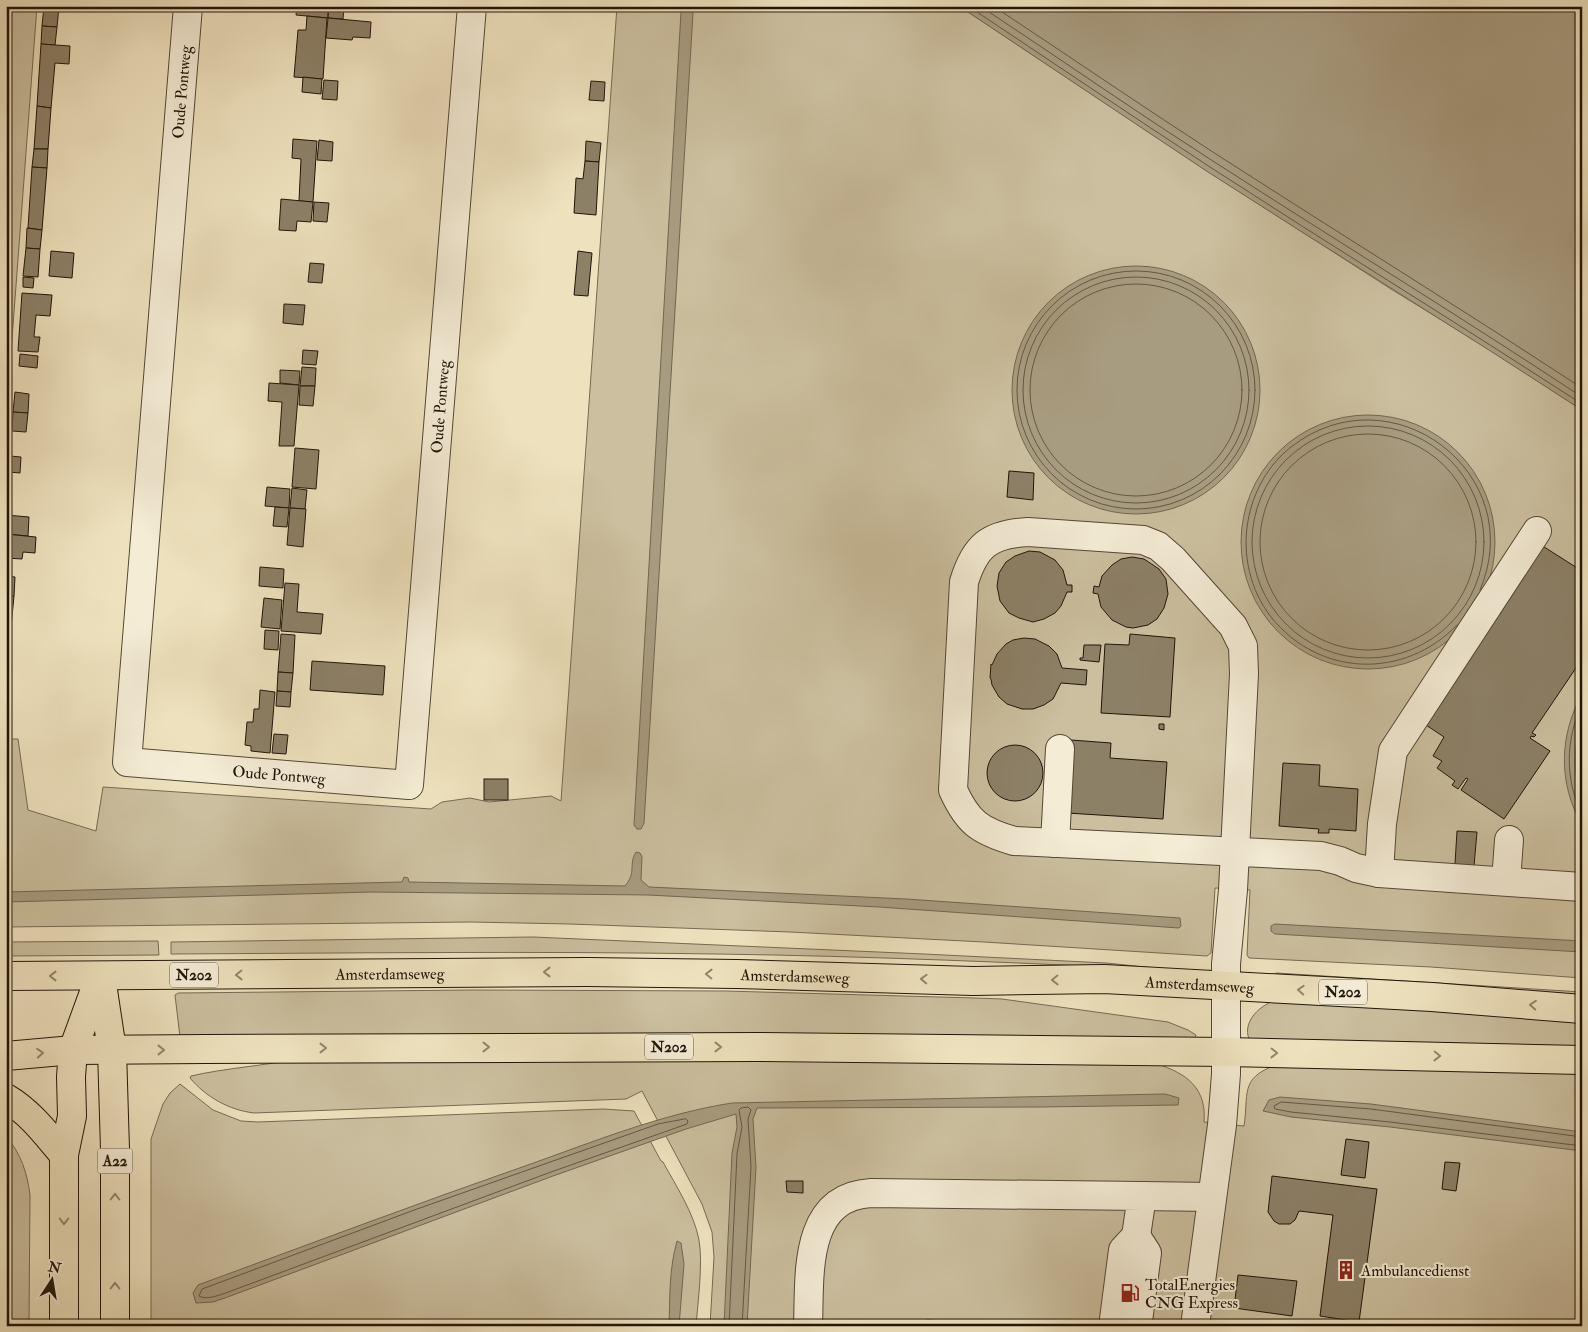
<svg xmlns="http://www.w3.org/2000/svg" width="1588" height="1332" font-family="'IM FELL Double Pica',serif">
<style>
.green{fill:#cbbf9f;stroke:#766a54}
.water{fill:#a89c80;stroke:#726650}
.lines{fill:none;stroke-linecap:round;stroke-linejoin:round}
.shore{stroke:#645844;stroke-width:1}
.building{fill:#8c8067;stroke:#211509}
.minor-casing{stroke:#544836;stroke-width:30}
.major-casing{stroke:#211509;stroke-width:30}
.highway-casing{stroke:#211509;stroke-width:30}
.minor{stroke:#f4ecd5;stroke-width:28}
.major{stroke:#eee2be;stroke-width:28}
.highway{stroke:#eee2be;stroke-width:28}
.oneway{stroke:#92866d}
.labels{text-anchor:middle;stroke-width:4;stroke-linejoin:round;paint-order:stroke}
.shield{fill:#f4ecd5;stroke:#605646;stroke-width:1}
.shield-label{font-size:15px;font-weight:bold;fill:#211509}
.street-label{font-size:16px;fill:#211509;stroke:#f4ecd5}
.poi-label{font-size:16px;fill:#211509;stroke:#f4ecd5;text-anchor:start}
</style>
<rect width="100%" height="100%" fill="#eee2be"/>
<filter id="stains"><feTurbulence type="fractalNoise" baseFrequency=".004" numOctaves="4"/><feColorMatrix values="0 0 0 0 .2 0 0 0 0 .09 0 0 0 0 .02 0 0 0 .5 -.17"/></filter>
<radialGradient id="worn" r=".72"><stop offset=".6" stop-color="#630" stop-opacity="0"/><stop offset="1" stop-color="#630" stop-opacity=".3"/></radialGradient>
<g class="green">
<path d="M6 6H37L6 419Z"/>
<path d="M617 6H959L1207 171 1391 289 1490 350 1582 410V978L1431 967 1249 958 1247 955 1250 890 1215 888 1211 953 1207 956 984 942 790 932 570 924 471 922 6 927V739H18L28 810 96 831 103 787 431 809 442 802 470 798 489 802 551 796 561 801Z"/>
<path d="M533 937 924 954 1106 963 1175 970C1022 963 869 956 716 954 535 951 353 953 171 954V942Z"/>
<path d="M158 941 159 955 6 956V942Z"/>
<path d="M1276 973 1582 992V997L1275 975Z"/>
<path d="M472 990 725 991 975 998 1002 999 1168 1022 1188 1030 1196 1035 1195 1039 180 1037 175 995 178 993Z"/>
<path d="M1277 1000 1417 1008 1582 1022V1046L1249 1039C1242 1021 1261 1004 1277 1000Z"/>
<path d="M581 1057 1157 1064C1186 1073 1207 1088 1204 1122L1244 1126C1249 1095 1239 1078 1276 1065L1582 1070V1326H710L714 1257 712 1232 702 1204 642 1091 626 1099 254 1113C229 1110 206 1097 190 1078L191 1076C226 1068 262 1066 297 1059Z"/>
<path d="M180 1084 213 1110 241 1121 258 1122 603 1109 634 1111 661 1161 663 1162C676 1186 694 1213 699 1240 703 1263 698 1301 696 1326H151V1139L163 1104 170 1093Z"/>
<path d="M6 1136C21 1154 27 1172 30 1195L29 1326H6Z"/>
</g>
<g class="water">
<path d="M959 6H1582V410C1458 329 1332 252 1208 172 1125 117 1042 61 959 6Z"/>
<path d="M683 8 690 9 693 13 644 823 641 829H637L634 825 681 12Z"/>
<circle cx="1136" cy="390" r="124"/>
<circle cx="1368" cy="542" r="127"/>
<path d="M1582 694V825C1558 783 1559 736 1582 694Z"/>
<path d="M636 852 640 853 642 857 641 880 649 887 906 899 1180 918 1181 926 1179 928 879 907 648 895 372 892 6 902V892L402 882 404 877 408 878 409 882 625 886C637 872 628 865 636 852Z"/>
<path d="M1275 924 1582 941V952L1275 934 1271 931V926Z"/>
<path d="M1165 1094 1179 1098 1178 1105 1042 1107 757 1108 753 1119 756 1167 747 1326H724L732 1153 737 1127 736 1114 686 1129 553 1176 225 1298 213 1302 196 1303 193 1293 198 1285C307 1245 416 1204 525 1166 593 1142 661 1114 732 1103Z"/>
<path d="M1280 1097 1371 1104 1582 1132V1151L1390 1127 1291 1117 1263 1111 1269 1100Z"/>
<path d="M677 1241 681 1243 684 1264 679 1326H669C670 1297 669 1269 677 1241Z"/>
</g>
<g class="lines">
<g class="shore">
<path d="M968 6C1049 60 1129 114 1210 167 1333 247 1459 324 1582 404"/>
<path d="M980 6C1059 58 1136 112 1216 163 1337 241 1461 317 1582 397"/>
<path d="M993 6C1069 56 1143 107 1219 156 1340 234 1462 309 1582 388"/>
<circle cx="1136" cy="390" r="119"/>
<circle cx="1136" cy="390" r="113"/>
<circle cx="1136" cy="390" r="106"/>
<circle cx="1368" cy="542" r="116"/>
<circle cx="1368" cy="542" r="108"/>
<path d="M1457 625C1404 680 1319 677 1271 617 1250 590 1242 554 1248 521 1253 492 1268 465 1291 447 1391 369 1530 473 1480 590"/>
<path d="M1582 705C1565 739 1565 781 1582 814"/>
<path d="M1582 721C1573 745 1573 775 1582 799"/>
<path d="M686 1119 688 1121 687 1124 551 1172 223 1294C216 1296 206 1300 199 1296L202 1289 417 1209 658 1124Z"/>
<path d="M1582 1137 1371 1109 1281 1102 1274 1106 1275 1109 1291 1112 1390 1122 1582 1146"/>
<path d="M729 1326 737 1154 742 1127 739 1110 741 1108 748 1107 751 1110 748 1119 751 1167 742 1326"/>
</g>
</g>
<g class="building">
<path d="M44 6H59L57 27 42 26Z"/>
<path d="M297 6H328V18L296 15Z"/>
<path d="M329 6H344L343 19 328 18Z"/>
<path d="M307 16 327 18 323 79 294 77 298 30H306Z"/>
<path d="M328 18 371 22 370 38 353 37 352 40 326 38Z"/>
<path d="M42 26 57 27 55 45 41 44Z"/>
<path d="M41 44 70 46 69 64 55 63 51 108 37 106Z"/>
<path d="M303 77 322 79 321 94 302 92Z"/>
<path d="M324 80 338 81 337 100 322 99Z"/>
<path d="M591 81 605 82 604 101 589 100Z"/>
<path d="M37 106 51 108 48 149H34Z"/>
<path d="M293 139 317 141 313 202 299 201 301 159 292 158Z"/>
<path d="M319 140 333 142 332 161 317 160Z"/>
<path d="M586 141 601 143 599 162 585 161Z"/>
<path d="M34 149H48L47 168 32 167Z"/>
<path d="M585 161 599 162 596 215 574 213 576 178 583 179Z"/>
<path d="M32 167 47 168 42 230 28 228Z"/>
<path d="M281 199 313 202 311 222 297 221 296 231 279 230Z"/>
<path d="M314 202 329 203 327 222 313 221Z"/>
<path d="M27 228 42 230 40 249 26 248Z"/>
<path d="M26 248 40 249 38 277 23 276Z"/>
<path d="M51 251 74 253 72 278 49 276Z"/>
<path d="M578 251 592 253 588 296 574 295Z"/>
<path d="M310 263 324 264 322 283 308 282Z"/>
<path d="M23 277 34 278 33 288 23 287Z"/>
<path d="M22 293 52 295 50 316 36 315 34 337H40L38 352 18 351Z"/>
<path d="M284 304 305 305 303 325 283 323Z"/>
<path d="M303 350 318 351 316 365 302 364Z"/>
<path d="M20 354 38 356 37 368 19 366Z"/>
<path d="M302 367 316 368 315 386H300Z"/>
<path d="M280 370 300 371 299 385 280 383Z"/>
<path d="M269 383 299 385 294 446H279L282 402 268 401Z"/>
<path d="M300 386H315L313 406 299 405Z"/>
<path d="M15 392 29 394 28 413 13 412Z"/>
<path d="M13 412 28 413 26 432 12 431Z"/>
<path d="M295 448 319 450 316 489 292 487Z"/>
<path d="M10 456 21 457 20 473 9 472Z"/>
<path d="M1009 471 1034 473 1033 500 1007 497Z"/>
<path d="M267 487 290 489 289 508 265 506Z"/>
<path d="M292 488 307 490 305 509 290 508Z"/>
<path d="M275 507 289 508 287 527 273 526Z"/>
<path d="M290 508 306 509 303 547 287 545Z"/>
<path d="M6 515 29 517 28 536 6 534Z"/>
<path d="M6 534 36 537 35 553 23 552 22 559 6 558Z"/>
<path d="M1541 545 1582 571V659L1532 733 1536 735 1534 737 1531 736 1530 738 1550 751 1504 819 1461 790 1468 779 1466 778 1458 789 1452 785 1455 781 1437 768 1442 761 1433 756 1444 737 1423 723Z"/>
<path d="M1029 551 1040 552 1055 560 1063 570 1067 585H1072V592H1067L1061 606 1055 613 1044 619 1033 622 1019 618 1009 613 1000 601 997 586 999 573 1006 562 1015 556Z"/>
<path d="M1132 557 1144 559 1159 569 1166 579 1168 594 1164 608 1157 619 1148 625 1133 628 1126 627 1112 620 1101 607 1098 594 1093 593 1094 586 1099 587 1102 576 1112 565 1121 559Z"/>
<path d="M260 567 284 569 283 588 259 586Z"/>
<path d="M6 576 15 577 14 596H6Z"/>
<path d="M285 583 299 584 297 612 323 614 321 634 281 631Z"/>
<path d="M6 596H14L11 627H6Z"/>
<path d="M264 598 282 600 280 629 261 627Z"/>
<path d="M6 627H11L10 646H6Z"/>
<path d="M265 630 279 631 278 650 264 649Z"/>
<path d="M281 634 295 635 293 673 278 672Z"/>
<path d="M1130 634 1175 638 1170 717 1101 713 1105 644 1129 645Z"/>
<path d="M1024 638 1035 639 1049 646 1057 654 1062 668 1087 670 1086 685 1061 683 1053 699 1044 705 1033 709H1022L1007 704 999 697 992 685 991 679 990 678 991 664 992 665 997 654 1006 644 1013 640Z"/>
<path d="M1084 645H1101L1099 662 1080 660V658H1083Z"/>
<path d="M312 661 385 666 383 695 310 690Z"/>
<path d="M278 672 293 673 291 692 277 691Z"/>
<path d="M260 690 275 692 270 753 251 751V746L245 745 247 722H253L254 709H259Z"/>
<path d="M277 691 291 692 290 707 276 706Z"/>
<path d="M1159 724H1164V730L1159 729Z"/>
<path d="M274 734 288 735 286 754 272 753Z"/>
<path d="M1071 740 1111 743 1110 758 1167 762 1163 819 1067 813Z"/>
<circle cx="1015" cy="773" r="28"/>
<path d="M1283 763 1320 765 1319 786 1358 789 1356 831 1329 829V833H1318L1319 829 1279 826Z"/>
<rect x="484" y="779" width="24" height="21"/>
<path d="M1457 831 1477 832 1474 866 1455 864Z"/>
<path d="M1346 1139 1369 1142 1365 1178 1341 1175Z"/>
<path d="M1445 1162 1460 1163 1456 1191 1442 1189Z"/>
<path d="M1272 1176 1377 1189 1359 1322 1320 1316 1333 1215 1299 1211 1295 1220 1290 1224H1279L1274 1221 1268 1212Z"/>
<path d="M786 1181H803V1193L787 1192Z"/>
<path d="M1238 1275 1297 1281 1292 1316 1234 1308Z"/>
<path d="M927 1320 985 1324V1326H927Z"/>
</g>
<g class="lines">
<g class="minor-casing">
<g id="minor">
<path id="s1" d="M188 6 127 762 409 785 472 6"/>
<path d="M1055 843 1060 749"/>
<path d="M1379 873 1382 824 1393 751 1537 531"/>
<path d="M1506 881 1509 840"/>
<path d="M1142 1196 1212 1197"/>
<path d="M808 1326C810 1277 802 1197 871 1193L1142 1196 1136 1236 1123 1250 1114 1319 1119 1326"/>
<path d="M1133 1326 1138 1321 1147 1253 1136 1236"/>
<path d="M1195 1326 1222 1125 1226 1074V964L1233 890 1244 674 1243 646 1233 626 1173 559 1158 546 1143 540 1028 532C989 534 975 546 964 582L953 790C968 823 980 831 1014 841L1321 856 1340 861 1356 868 1379 873 1582 887"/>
</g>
</g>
<g class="major-casing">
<g id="major">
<path id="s2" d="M6 976 587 972 737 974 973 981 1104 979 1432 997 1582 1009"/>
<path d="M6 1056 73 1050 205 1049 756 1047 1226 1052 1582 1060"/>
</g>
</g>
<g class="highway-casing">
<g id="highway">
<path d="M101 977 112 1050 115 1150V1326"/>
<path d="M6 1098C30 1112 46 1134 64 1155"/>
<path d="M64 1326V1155L72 1116 71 1077 73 1050 100 976"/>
</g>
</g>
<use href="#minor" class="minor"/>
<use href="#major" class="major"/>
<use href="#highway" class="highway"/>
</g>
<defs><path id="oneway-chevron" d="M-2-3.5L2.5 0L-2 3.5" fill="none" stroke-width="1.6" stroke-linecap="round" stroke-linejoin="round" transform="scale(1.25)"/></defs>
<g class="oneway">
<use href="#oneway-chevron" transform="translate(547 972) rotate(180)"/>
<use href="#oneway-chevron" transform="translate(709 974) rotate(-179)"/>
<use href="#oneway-chevron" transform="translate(239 975) rotate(179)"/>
<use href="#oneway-chevron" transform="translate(53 976) rotate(180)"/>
<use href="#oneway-chevron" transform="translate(924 979) rotate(-178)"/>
<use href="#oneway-chevron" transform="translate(1055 980) rotate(179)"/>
<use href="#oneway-chevron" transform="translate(1301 990) rotate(-177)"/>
<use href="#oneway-chevron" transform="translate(1533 1005) rotate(-176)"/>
<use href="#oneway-chevron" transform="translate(486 1047)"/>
<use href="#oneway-chevron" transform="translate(718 1047)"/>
<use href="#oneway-chevron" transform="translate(323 1048)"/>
<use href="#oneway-chevron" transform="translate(161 1050)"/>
<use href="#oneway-chevron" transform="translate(40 1053) rotate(-5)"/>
<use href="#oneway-chevron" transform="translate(1274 1053) rotate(1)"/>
<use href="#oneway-chevron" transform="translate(1437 1056) rotate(1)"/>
<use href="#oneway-chevron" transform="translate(115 1197) rotate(-90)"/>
<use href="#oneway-chevron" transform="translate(64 1221) rotate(90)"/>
<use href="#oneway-chevron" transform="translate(115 1286) rotate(-90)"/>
</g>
<defs>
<g id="building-bare" transform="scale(1.5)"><path d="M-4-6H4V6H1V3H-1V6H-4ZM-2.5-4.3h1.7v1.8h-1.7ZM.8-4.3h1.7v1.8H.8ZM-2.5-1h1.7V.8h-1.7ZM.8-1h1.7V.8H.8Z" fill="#8f2418" stroke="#f4ecd5" stroke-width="2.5" paint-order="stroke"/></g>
<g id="fuel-bare" transform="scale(1.5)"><path d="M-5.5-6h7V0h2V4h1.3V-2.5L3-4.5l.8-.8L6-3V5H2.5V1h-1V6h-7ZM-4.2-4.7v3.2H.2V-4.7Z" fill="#8f2418" stroke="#f4ecd5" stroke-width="2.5" paint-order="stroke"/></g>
</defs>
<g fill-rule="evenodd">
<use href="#building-bare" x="1346" y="1270"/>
<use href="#fuel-bare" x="1130" y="1293"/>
</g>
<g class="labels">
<g class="shield">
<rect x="170" y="962.5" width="48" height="25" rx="4"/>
<rect x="1319" y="979.5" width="48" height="25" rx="4"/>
<rect x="645" y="1034.5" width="48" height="25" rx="4"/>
<rect x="97.5" y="1148.5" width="35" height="25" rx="4"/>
</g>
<g class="shield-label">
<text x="194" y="980">N202</text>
<text x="1343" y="997">N202</text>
<text x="669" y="1052">N202</text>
<text x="115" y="1166">A22</text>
</g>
<g class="street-label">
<text transform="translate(181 92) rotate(-85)" y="6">Oude Pontweg</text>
<text dy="6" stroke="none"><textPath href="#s1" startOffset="1421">Oude Pontweg</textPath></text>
<text dy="6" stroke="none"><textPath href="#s1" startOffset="911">Oude Pontweg</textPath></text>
<text dy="6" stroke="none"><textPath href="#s2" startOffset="384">Amsterdamseweg</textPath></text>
<text dy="6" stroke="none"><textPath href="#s2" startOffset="789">Amsterdamseweg</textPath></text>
<text dy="6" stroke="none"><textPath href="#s2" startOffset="1194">Amsterdamseweg</textPath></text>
</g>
<g class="poi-label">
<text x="1361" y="1276">Ambulancedienst</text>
<text x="1145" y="1290">TotalEnergies<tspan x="1145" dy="18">CNG Express</tspan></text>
</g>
</g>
<rect width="1588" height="1332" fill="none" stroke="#eee2be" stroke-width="25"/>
<rect x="8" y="8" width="1573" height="1317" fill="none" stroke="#211509" stroke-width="2.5"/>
<rect x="12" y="12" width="1563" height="1307" fill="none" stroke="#211509"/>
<g transform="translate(52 1280) rotate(12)" stroke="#f4ecd5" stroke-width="4" paint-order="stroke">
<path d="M0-4L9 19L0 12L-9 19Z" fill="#211509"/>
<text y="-8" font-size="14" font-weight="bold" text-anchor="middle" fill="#211509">N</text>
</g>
<rect width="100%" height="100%" filter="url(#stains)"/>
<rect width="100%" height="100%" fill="url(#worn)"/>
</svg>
